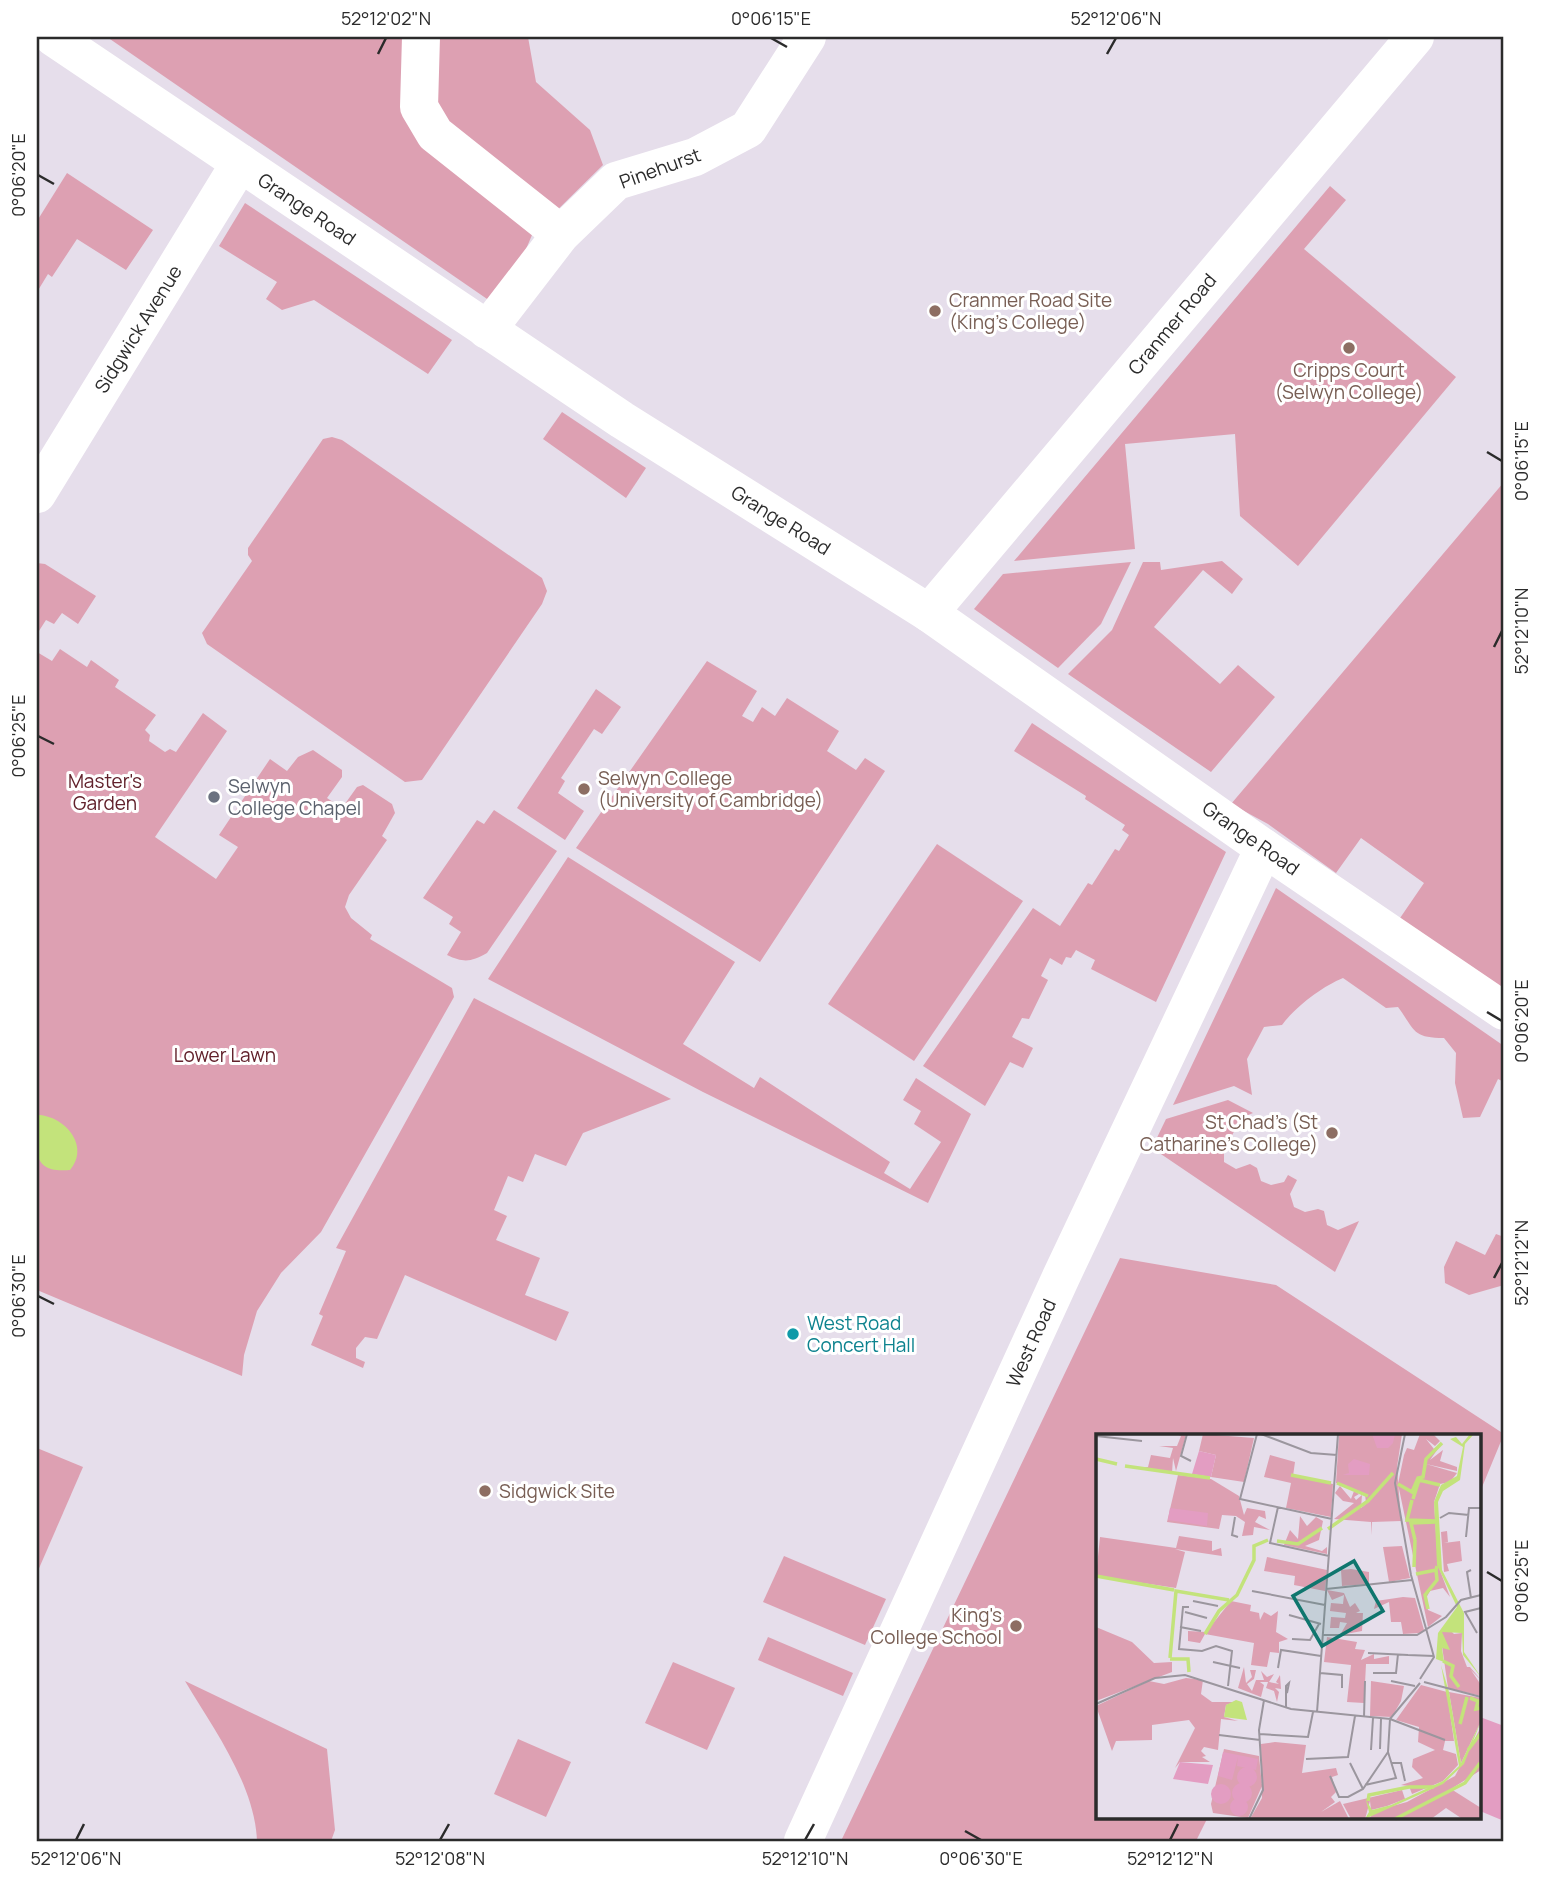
<svg xmlns="http://www.w3.org/2000/svg" width="1541" height="1878" font-family="Manrope,sans-serif">
<style>
.green{fill:#dda0b2}
.pitch{fill:#e39dc2}
.water{fill:#c3e37b}
.lines{fill:none;stroke-linecap:round;stroke-linejoin:round}
.minor{stroke:#fff;stroke-width:38}
.tertiary{stroke:#fff;stroke-width:38}
.ticks{fill:none;stroke:#2b2b2b;stroke-width:2.5}
.education-dot{fill:#8d6e63;stroke:#fff;stroke-width:2.5}
.worship-dot{fill:#6b7280;stroke:#fff;stroke-width:2.5}
.culture-dot{fill:#0f9aa8;stroke:#fff;stroke-width:2.5}
.labels{text-anchor:middle;stroke-width:6;stroke-linejoin:round;paint-order:stroke}
.street-label{font-size:19px;fill:#2b2b2b;stroke:#fff}
.education-label{font-size:19px;fill:#785e54;stroke:#fff;text-anchor:start}
.park-label{font-size:19px;fill:#61212b;stroke:#fff}
.worship-label{font-size:19px;fill:#5b616d;stroke:#fff;text-anchor:start}
.culture-label{font-size:19px;fill:#0d838f;stroke:#fff;text-anchor:start}
.inset-river{fill:none;stroke:#c3e37b;stroke-width:3.5}
.inset-road{fill:none;stroke:#9b969e;stroke-width:2}
.view{fill:#0f766e;fill-opacity:0.15;stroke:#0f766e;stroke-width:3.5}
.inset-edge{fill:none;stroke:#2b2b2b;stroke-width:3.5}
.neatline{fill:none;stroke:#2b2b2b;stroke-width:2.5}
.ticks-label{font-size:18px;text-anchor:middle;fill:#2b2b2b}
</style>
<rect width="100%" height="100%" fill="#e6deeb"/>
<g class="green">
<path d="M107 37H528L536 82 590 130 603 165 532 235 515 275 490 301Z"/>
<path d="M67 173 153 230 126 270 77 239 52 277 48 274 37 292V221Z"/>
<path d="M1330 186 1346 200 1304 249 1456 377 1298 566 1240 516 1235 434 1125 444 1135 549 1014 561Z"/>
<path d="M245 203 452 340 428 374 314 300 282 310 266 299 277 282 219 246Z"/>
<path d="M562 412 646 468 626 498 543 439Z"/>
<path d="M332 437 342 440 542 578 547 591 542 604 422 780 405 782 207 644 202 633 252 561 248 555V548L323 439Z"/>
<path d="M1504 482V994L1398 921 1424 883 1361 838 1336 873 1268 824 1231 804Z"/>
<path d="M1222 561 1243 579 1232 594 1203 570 1154 627 1220 684 1238 665 1275 697 1211 772 1068 674 1112 630 1143 562H1160L1161 570Z"/>
<path d="M1131 562 1101 624 1058 668 974 609 1003 574Z"/>
<path d="M37 563 45 564 96 596 78 624 62 613 54 624 46 620 37 634Z"/>
<path d="M60 649 87 667 91 660 119 680 115 687 156 715 145 730 150 735 149 741 165 752 170 749 176 752 203 713 227 731 155 837 216 879 238 847 219 835 270 759 287 771 298 757 313 750 342 770V777L327 798 342 808 357 787 363 785 392 804 395 813 382 836 387 840 349 895 345 907 351 918 372 935 370 939 452 988 454 997 321 1232 281 1273 257 1311 244 1355 242 1376 37 1290V652L52 661Z"/>
<path d="M707 661 757 691 742 716 753 722 762 707 775 716 787 698 839 731 827 751 856 770 865 758 885 771 760 962 576 848Z"/>
<path d="M596 689 621 707 602 734 594 729 561 778 565 781 558 793 584 811 565 840 517 808Z"/>
<path d="M1032 723 1226 852 1156 1002 1091 969 1095 960 1076 950 1071 958 1066 957 1062 965 1050 958 1041 976 1048 980 1029 1019 1022 1018 1012 1037 1033 1048 1023 1068 1010 1062 985 1106 923 1066 1033 908 1060 926 1088 883 1092 885 1115 849 1119 851 1129 835 1122 830 1125 825 1085 799 1086 796 1014 751Z"/>
<path d="M494 810 557 851 487 953C471 962 464 963 447 955L461 932 449 924 453 917 423 898 477 820 484 824Z"/>
<path d="M937 844 1023 901 914 1061 828 1004Z"/>
<path d="M568 857 735 962 683 1044 754 1088 760 1077 890 1162 884 1173 910 1189 941 1142 914 1124 921 1111 903 1100 916 1078 971 1114 928 1203 703 1092 488 979Z"/>
<path d="M1276 888 1504 1046V1082L1498 1079 1480 1117 1463 1118 1455 1083 1456 1053 1444 1038C1412 1038 1415 1030 1398 1007L1386 1008 1343 978C1323 986 1295 1007 1282 1025L1264 1027 1247 1059 1252 1095 1234 1086 1173 1105Z"/>
<path d="M474 998 671 1099 583 1133 566 1166 535 1154 523 1182 508 1176 494 1210 507 1216 496 1240 540 1258 525 1295 569 1312 556 1341 405 1275 377 1339 365 1337 356 1348V1358L365 1362 363 1368 311 1345 323 1316 319 1314 346 1251 336 1248Z"/>
<path d="M1228 1100 1253 1113 1241 1118 1224 1151V1162L1236 1169 1250 1164 1257 1168 1261 1181 1271 1185 1284 1182 1288 1175 1297 1180 1290 1194 1294 1207 1305 1212 1318 1209 1324 1211 1327 1225 1338 1230 1359 1221 1335 1272 1152 1148 1166 1119Z"/>
<path d="M1496 1234 1504 1237V1285L1469 1295 1445 1283 1444 1267 1456 1241 1485 1255Z"/>
<path d="M1120 1258 1276 1285 1504 1434 1480 1492V1435H1098V1817H1208L1196 1841H841Z"/>
<path d="M37 1448 83 1467 37 1573Z"/>
<path d="M784 1556 886 1599 865 1645 763 1602Z"/>
<path d="M768 1637 853 1673 843 1696 758 1660Z"/>
<path d="M673 1662 735 1688 707 1750 645 1723Z"/>
<path d="M185 1681 327 1749 335 1830 331 1841H257C255 1785 213 1728 185 1681Z"/>
<path d="M518 1739 571 1762 546 1817 494 1794Z"/>
</g>
<path class="pitch" d="M1480 1717 1504 1726V1821L1480 1811Z"/>
<path class="water" d="M37 1115C64 1115 91 1146 70 1170 28 1174 37 1145 37 1115Z"/>
<g class="lines">
<g class="minor">
<path d="M421 37 419 107 435 134 561 234"/>
<path d="M487 330 561 234 616 181 695 157 748 129 807 37"/>
<path d="M929 613 1415 37"/>
</g>
<g class="tertiary">
<path d="M53 37 622 420 929 613 1264 848 1504 1011"/>
<path d="M37 494 240 163"/>
<path d="M803 1841 1061 1277 1264 848"/>
</g>
</g>
<path class="ticks" d="M771 38 787 47M378 54 386 38M1107 54 1116 38M38 175 54 184M1487 452 1502 461M1494 647 1502 631M38 736 54 744M1487 1012 1502 1021M1494 1278 1502 1263M38 1296 54 1304M1487 1572 1502 1581M965 1831 981 1840M76 1840 84 1824M440 1840 449 1824M805 1840 814 1824M1170 1840 1178 1824"/>
<g class="education-dot">
<circle cx="935" cy="311" r="7"/>
<circle cx="1349" cy="348" r="7"/>
<circle cx="584" cy="789" r="7"/>
<circle cx="1332" cy="1133" r="7"/>
<circle cx="485" cy="1491" r="7"/>
<circle cx="1016" cy="1626" r="7"/>
</g>
<circle class="worship-dot" cx="214" cy="797" r="7"/>
<circle class="culture-dot" cx="793" cy="1334" r="7"/>
<g class="labels">
<g class="street-label">
<text transform="translate(660 168) rotate(-20)" y="7">Pinehurst</text>
<text transform="translate(307 209) rotate(34)" y="7">Grange Road</text>
<text transform="translate(1172 324) rotate(-50)" y="7">Cranmer Road</text>
<text transform="translate(138 329) rotate(-58)" y="7">Sidgwick Avenue</text>
<text transform="translate(781 520) rotate(32)" y="7">Grange Road</text>
<text transform="translate(1251 838) rotate(35)" y="7">Grange Road</text>
<text transform="translate(1031 1343) rotate(-66)" y="7">West Road</text>
</g>
<g class="education-label">
<text x="949" y="307">Cranmer Road Site<tspan x="949" dy="22">(King's College)</tspan></text>
<text x="1349" y="377" text-anchor="middle">Cripps Court<tspan x="1349" dy="22">(Selwyn College)</tspan></text>
<text x="598" y="785">Selwyn College<tspan x="598" dy="22">(University of Cambridge)</tspan></text>
<text x="1318" y="1129" text-anchor="end">St Chad's (St<tspan x="1318" dy="22">Catharine's College)</tspan></text>
<text x="499" y="1498">Sidgwick Site</text>
<text x="1002" y="1622" text-anchor="end">King's<tspan x="1002" dy="22">College School</tspan></text>
</g>
<g class="park-label">
<text x="105" y="788">Master's<tspan x="105" dy="22">Garden</tspan></text>
<text x="225" y="1062">Lower Lawn</text>
</g>
<g class="worship-label">
<text x="228" y="793">Selwyn<tspan x="228" dy="22">College Chapel</tspan></text>
</g>
<g class="culture-label">
<text x="807" y="1330">West Road<tspan x="807" dy="22">Concert Hall</tspan></text>
</g>
</g>
<g transform="translate(1096 1434)">
<rect width="385" height="385" fill="#e6deeb"/>
<path d="M80 0 90 1 80 37 77 24 76 39 38 34 52 33 55 21 74 24 77 14 63 12H81L85 2ZM107 0 158 4 148 48 115 43 120 21 103 17ZM243 0H306L301 33 305 87 276 88V101L275 88 238 85 258 69 247 67 239 59 244 52 255 65 258 57 263 60 258 63 260 66 266 61 265 74 274 67 270 69 269 60 240 49ZM324 0H337L344 7 339 12 330 5 338 15 346 9 334 26 347 16 344 27 361 33V37L330 30 361 39 354 48 344 50 338 68 342 131 354 163 347 154 334 157 329 166 332 176 346 182 332 193 302 50 308 21 311 14 318 16ZM174 21 199 28 197 42 237 50 235 83 190 74 195 49 168 43ZM82 41 115 45 143 62 148 81 151 74 169 77 170 85 163 82 159 88 174 96 158 93 157 101 146 102 149 88 140 82 126 81 123 95 71 88ZM204 82 211 92 220 83 227 87 223 106 209 112 226 117 231 113V120L188 111 194 96 202 105ZM351 97 352 108 348 109 364 107 366 127 351 130 353 137 348 138 345 98ZM83 102 116 107V117L125 114 126 122 79 115 89 118 80 154 0 142 4 103 80 114ZM306 112 314 144 293 148 287 113ZM171 123 231 136 229 157 198 151 199 142 168 137ZM255 135 273 138V150L246 152 245 136ZM231 156 248 159 254 173 259 169 264 177 260 179H267L266 197 244 201 251 189 244 188 243 194H234L235 183 249 184 250 179 234 177 235 169 247 170 248 161 236 166ZM307 163 319 164 328 196 324 199 307 200 305 188H295L293 168 278 175 280 167ZM135 167 155 171 154 177 163 179 164 186 168 178 175 182 182 177 180 198 192 205 183 208V219L174 218 171 233 155 231 158 209 109 200 104 209 92 207V197L110 198ZM0 193 36 208 58 229 76 228V238L0 267ZM351 193 358 200 366 199 365 217 371 233H374L385 246 375 236 385 251V262L352 254 344 198ZM231 203 261 208 259 215 269 216 265 226 278 220V225L293 222V230H270L268 269 251 268 255 231 228 228ZM148 233 150 249 156 243 154 236H160L158 245 151 250 156 257 160 246H168L165 237 171 243 178 240 173 248 183 250 180 248 184 241 185 255 179 254 183 258 181 268 178 257 170 254 172 248H164L168 251 165 263 142 254ZM90 244 107 246 105 260 116 268H139L130 271 128 283 142 287 125 285 122 316 108 313 105 317 110 322 106 323 114 328H84L79 334 99 294 93 286 56 291V306L20 307 16 317 0 272 53 247 68 250ZM275 247 308 252 305 267 296 283 274 282ZM325 251 351 258 358 307H349L347 316 360 320 362 331 347 347 316 360 313 352 305 351 327 344 316 333 317 325 339 316 322 308 323 293 300 286ZM353 258 385 264V287L365 329ZM385 293V336L355 355 385 374V385L365 384 350 374 335 385H272L282 376 311 368 359 342ZM179 308 210 311 206 339 240 334 242 341 236 343 240 358 235 363 239 368 225 378 244 367 253 385H154L166 364 165 310ZM128 315 163 322 166 352 152 384 117 379 115 370ZM306 356 309 365 291 372 275 376 274 367 269 385H255L247 370Z" fill="#dda0b2"/>
<path d="M276 0H299L297 9 292 14H281ZM103 17 120 21 115 43 96 40ZM258 25 274 30 273 41H247L253 39 252 30ZM74 74 112 79 111 92 72 86ZM127 318 162 325 160 336 141 332 142 323 136 346 122 342ZM84 328 117 331 112 350 77 345ZM141 343a10 10 0 1 1 20 0a10 10 0 1 1-20 0ZM136 359a10 10 0 1 1 20 0a10 10 0 1 1-20 0ZM115 360a10 10 0 1 1 20 0a10 10 0 1 1-20 0ZM134 373a9 9 0 1 1 18 0a9 9 0 1 1-18 0Z" fill="#e39dc2"/>
<path d="M374 0H378L369 10 364 46 347 57 342 68 346 136 368 179V218L385 243 367 221 366 199 346 198 354 216 346 214 348 228 340 225 342 199 361 173 341 131 338 68 345 51 361 42 367 13 354 5 360 3 366 10ZM345 231 353 258 365 329 385 287 368 330 347 350 269 385 273 378 270 366 276 376 295 371 347 347 363 332ZM140 266 146 268 151 286 128 283 130 271Z" fill="#c3e37b"/>
<path class="inset-river" d="M0 25 21 30M29 32 114 44M195 41 235 49M241 49 272 62M302 50 316 58 322 44 327 43 330 25 346 9M317 65 323 46 344 51M316 66 311 86 341 87M232 95 272 67 297 39M319 106 315 89 340 88M181 107 202 110 226 94M318 133 319 106M320 140 340 136 341 132M0 142 78 156M332 175 329 161 341 146 340 136M109 200 123 177 141 161 158 126V112L172 106M74 224 80 157 133 166M74 225H92L93 238M347 227 357 232 355 242 363 253M374 264 382 267 380 275 385 274M364 290 371 263M372 316 385 299M272 367 273 361 313 353H338M299 385 369 349 384 329"/>
<path class="inset-road" d="M91 0 85 22 95 27M161 0 144 65 236 85M165 0 215 19 241 21M309 0 299 49 315 141 338 223 324 245M0 2 46 7M182 73 174 109 233 122M139 83 136 101 142 103M344 84 353 79 373 81M370 103 373 74H385M230 155 316 146M156 157 229 171M375 164 371 138 375 136M97 167 122 172M93 173H87L83 215 106 217 120 212 136 217 132 252M89 178 111 184M193 181 225 190M84 193 105 197M381 199 369 178 385 174M227 201H321L350 183 365 166 385 161M196 205 214 206 223 190M272 219 312 221M312 221 338 222M117 228 144 234M182 234 185 216 225 222M224 239 246 241V254M277 239H300L302 220M295 247 319 252M328 248 385 263M0 270 59 244 89 241 195 275 294 285 324 249M190 273V252L193 249 191 259M221 278 242 0M268 283 269 247M163 300 212 303 217 278M123 301 164 306M284 315 285 285M275 316 277 284M210 325 252 323 259 282M254 329 267 355M296 329H305L309 347M234 342 243 363H252L267 355 292 318M269 351 300 344 292 318 294 285 349 306M153 385 167 356 163 296 168 266"/>
<path class="view" d="M258 127 287 177 226 212 197 162Z"/>
<rect width="385" height="385" class="inset-edge"/>
</g>
<rect width="1541" height="1878" fill="none" stroke="#ffffff" stroke-width="77"/>
<rect x="38" y="38" width="1464" height="1802" class="neatline"/>
<g class="ticks-label">
<text x="386" y="25">52°12'02"N</text>
<text x="771" y="25">0°06'15"E</text>
<text x="1116" y="25">52°12'06"N</text>
<text transform="translate(19 175) rotate(-90)" y="6">0°06'20"E</text>
<text transform="translate(1522 461) rotate(-90)" y="6">0°06'15"E</text>
<text transform="translate(1522 631) rotate(-90)" y="6">52°12'10"N</text>
<text transform="translate(19 736) rotate(-90)" y="6">0°06'25"E</text>
<text transform="translate(1522 1021) rotate(-90)" y="6">0°06'20"E</text>
<text transform="translate(1522 1263) rotate(-90)" y="6">52°12'12"N</text>
<text transform="translate(19 1296) rotate(-90)" y="6">0°06'30"E</text>
<text transform="translate(1522 1581) rotate(-90)" y="6">0°06'25"E</text>
<text x="76" y="1865">52°12'06"N</text>
<text x="440" y="1865">52°12'08"N</text>
<text x="805" y="1865">52°12'10"N</text>
<text x="981" y="1865">0°06'30"E</text>
<text x="1170" y="1865">52°12'12"N</text>
</g>
</svg>
